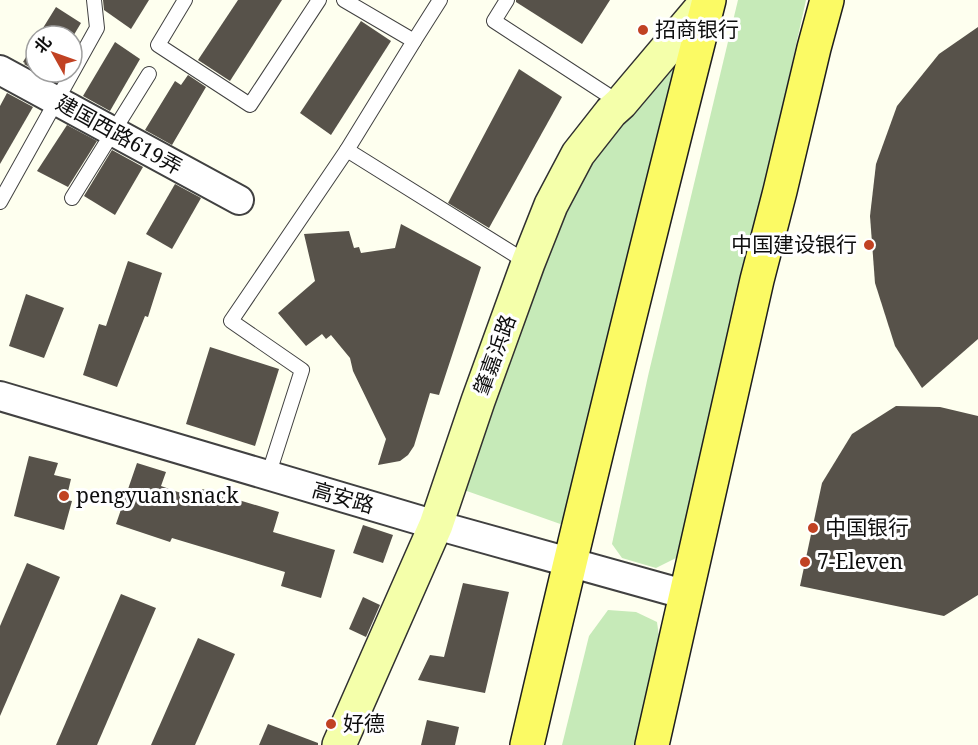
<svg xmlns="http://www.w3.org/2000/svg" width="978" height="745" font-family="'Noto Serif','Noto Sans SC',serif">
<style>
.green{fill:#c6eab8}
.building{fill:#57524a}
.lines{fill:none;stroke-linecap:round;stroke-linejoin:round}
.lane-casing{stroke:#414141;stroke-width:16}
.street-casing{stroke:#414141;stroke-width:32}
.secondary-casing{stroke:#303030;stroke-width:36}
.primary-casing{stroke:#1f1f1f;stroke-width:36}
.lane{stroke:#fff;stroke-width:14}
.street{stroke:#fff;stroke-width:28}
.secondary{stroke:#f4ffaa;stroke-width:33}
.primary{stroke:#fbfa64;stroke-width:33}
.poi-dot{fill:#c14223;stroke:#fff;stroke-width:2}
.labels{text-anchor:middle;stroke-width:6;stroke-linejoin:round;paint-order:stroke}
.poi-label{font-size:21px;fill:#0e0e0e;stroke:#fff;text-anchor:start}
.street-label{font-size:21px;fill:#0e0e0e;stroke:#fff}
</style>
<rect width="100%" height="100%" fill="#feffef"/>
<g class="green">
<path d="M738 0H806L682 555 656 568 622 558 612 544 648 376Z"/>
<path d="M686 47 566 526 464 490 544 254 600 144Z"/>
<path d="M608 610 636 612 657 622 661 652 639 745H562L589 636Z"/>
</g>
<g class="building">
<path d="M103 0H149L131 29 104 10Z"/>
<path d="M238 0H282L230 81 198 60Z"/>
<path d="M516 0H610L582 44 516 2Z"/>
<path d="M56 7 81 23 72 38V36H38Z"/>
<path d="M361 21 391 41 331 135 300 113Z"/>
<path d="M978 27V339L922 388 895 346 875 283 870 216 876 164 897 106 939 54Z"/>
<path d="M36 40V71L24 64 25 63 23 62Z"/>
<path d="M115 42 140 59 110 111 83 96Z"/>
<path d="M519 69 562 97 489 228 448 203Z"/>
<path d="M188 75 206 87 172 145 145 130 175 81 181 85Z"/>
<path d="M7 93 33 107 0 164V106Z"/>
<path d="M67 125 97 141 68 187 37 171Z"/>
<path d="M112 150 143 167 115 215 84 196Z"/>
<path d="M175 184 201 198 172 249 146 234Z"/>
<path d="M401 224 481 267 439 395 430 393 414 446 408 455 400 461 378 465 386 439 353 371 350 358 331 335 326 339 322 334 306 346 278 313 315 281 304 234 349 231 354 248 359 247 361 253 395 248Z"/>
<path d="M128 261 162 273 148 317 145 316 117 387 83 375 99 324 106 326Z"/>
<path d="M26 294 64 308 44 358 9 346Z"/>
<path d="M210 347 279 369 255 446 186 424Z"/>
<path d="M896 406 940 407 978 416V595L944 616 800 586 822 483 852 434Z"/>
<path d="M29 456 58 463 54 475 71 479 66 500 72 501 64 530 14 516Z"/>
<path d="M137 463 166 472 161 486 198 499 202 489 279 512 273 532 335 550 321 598 281 586 285 572 172 538 170 542 116 524Z"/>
<path d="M363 525 393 535 383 563 353 553Z"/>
<path d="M27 563 60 577 0 716V626Z"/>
<path d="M463 583 509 592 485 693 418 680 430 655 444 657Z"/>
<path d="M121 594 156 608 97 745H56Z"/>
<path d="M363 597 380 605 366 637 349 629Z"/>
<path d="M198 638 235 654 195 745H151Z"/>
<path d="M427 720 459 727 455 745H421Z"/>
<path d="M268 724 318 743V745H259Z"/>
</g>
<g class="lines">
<g class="lane-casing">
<g id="lane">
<path d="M185 0 158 45 250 105 319 0"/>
<path d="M344 0 414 41 347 150 528 263"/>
<path d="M507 0 494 21 620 103"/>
<path d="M414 41 440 0"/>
<path d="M72 198 149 74"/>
<path d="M0 202 97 28 94 0"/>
<path d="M268 476 302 370 231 321 347 150"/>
</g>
</g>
<g class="street-casing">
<g id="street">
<path d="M0 70 239 200"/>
<path d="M0 396 436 525 687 595"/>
</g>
</g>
<g class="secondary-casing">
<path id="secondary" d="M339 745 436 525 478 401 528 263 551 205 578 154 611 112 621 103 708 0"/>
</g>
<g class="primary-casing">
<g id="primary">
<path d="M527 745C585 496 646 248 709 0"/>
<path d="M652 745 757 280 780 191 814 48 827 0"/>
</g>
</g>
<use href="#lane" class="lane"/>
<use href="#street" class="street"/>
<use href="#secondary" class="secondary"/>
<use href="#primary" class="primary"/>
</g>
<g class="poi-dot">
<circle cx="643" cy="30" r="6"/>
<circle cx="869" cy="245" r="6"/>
<circle cx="64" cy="496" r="6"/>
<circle cx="813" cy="528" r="6"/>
<circle cx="805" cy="562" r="6"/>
<circle cx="331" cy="724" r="6"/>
</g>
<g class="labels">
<g class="poi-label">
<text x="655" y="37">招商银行</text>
<text x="857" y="252" text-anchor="end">中国建设银行</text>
<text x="76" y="503">pengyuan snack</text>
<text x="825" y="535">中国银行</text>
<text x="817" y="569">7-Eleven</text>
<text x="343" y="731">好德</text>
</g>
<g class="street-label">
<text transform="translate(119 135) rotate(29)" y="7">建国西路619弄</text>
<text transform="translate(495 355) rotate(-70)" y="7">肇嘉浜路</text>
<text transform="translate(343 498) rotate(16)" y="7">高安路</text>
</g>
</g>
<g transform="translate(54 54) rotate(310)"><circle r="28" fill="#ffffff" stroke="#9f9f9f" stroke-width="1.5"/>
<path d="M0-4.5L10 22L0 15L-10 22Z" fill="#c14223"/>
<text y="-9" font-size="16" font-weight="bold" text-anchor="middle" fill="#0e0e0e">北</text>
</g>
</svg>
